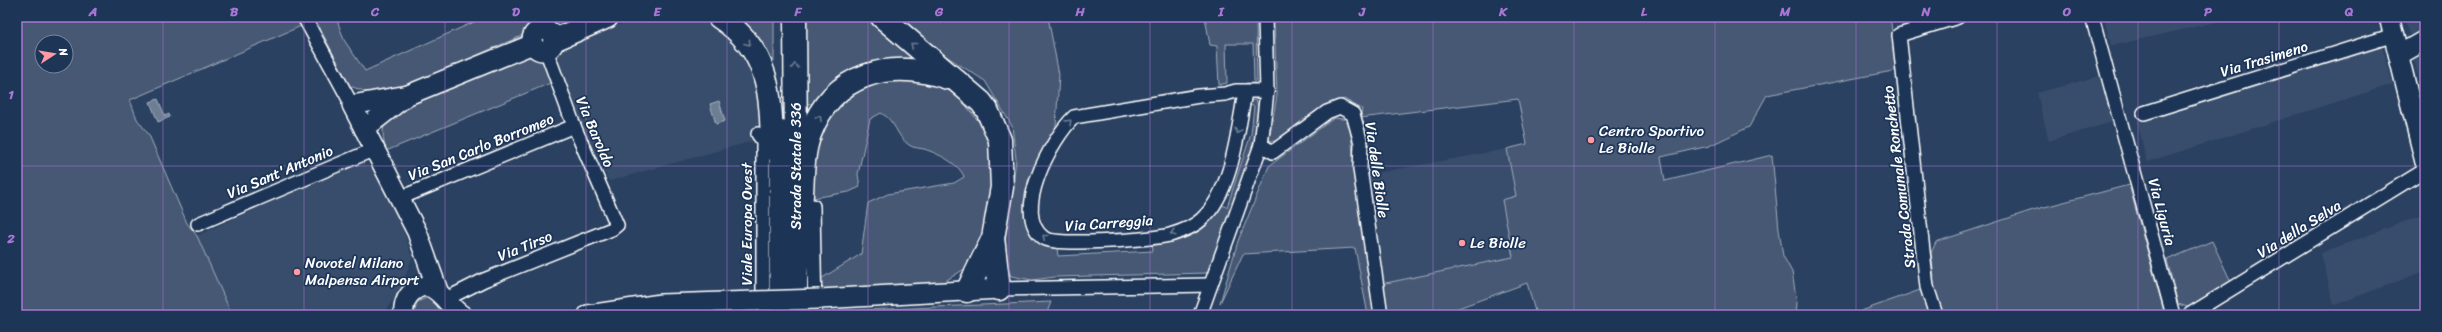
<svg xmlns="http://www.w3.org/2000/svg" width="2442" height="332" font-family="Sriracha,sans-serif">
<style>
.built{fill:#394e6c}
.green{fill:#465975;stroke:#a2acba;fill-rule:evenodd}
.water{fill:#6d7d92;stroke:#a7b1be}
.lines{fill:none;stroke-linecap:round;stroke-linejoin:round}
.street-casing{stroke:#fff;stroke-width:16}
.secondary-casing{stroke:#fff;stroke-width:22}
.highway-casing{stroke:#fff;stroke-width:25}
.street{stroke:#1d3557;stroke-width:13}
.secondary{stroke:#1d3557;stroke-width:19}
.highway{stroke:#1d3557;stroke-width:22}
.secondary-bridge-casing{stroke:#fff;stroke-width:22;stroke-linecap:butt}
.secondary-bridge{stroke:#1d3557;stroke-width:19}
.oneway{stroke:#6c7c92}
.grid{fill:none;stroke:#a976d5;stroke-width:1;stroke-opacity:0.55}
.poi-dot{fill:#ff9aa2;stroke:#1d3557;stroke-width:1.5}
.labels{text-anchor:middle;stroke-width:3.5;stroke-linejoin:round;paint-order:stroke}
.street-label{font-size:15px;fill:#fff;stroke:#1d3557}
.poi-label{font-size:15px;fill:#fff;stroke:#1d3557;text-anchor:start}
.neatline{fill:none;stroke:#a976d5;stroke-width:1.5}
.grid-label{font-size:13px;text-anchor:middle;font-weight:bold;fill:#a976d5}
</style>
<rect width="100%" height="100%" fill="#2a4161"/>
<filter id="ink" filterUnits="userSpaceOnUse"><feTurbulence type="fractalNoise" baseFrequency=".025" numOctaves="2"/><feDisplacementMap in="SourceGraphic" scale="8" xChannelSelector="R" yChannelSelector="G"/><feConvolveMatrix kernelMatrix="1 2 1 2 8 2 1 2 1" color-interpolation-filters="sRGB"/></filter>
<g filter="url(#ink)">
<g class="built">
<path d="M643 17H687L706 23 732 40 758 77 767 137 609 181 557 70V51L563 44Z"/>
<path d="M1905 17H1936L1907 25Z"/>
<path d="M2104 17H2238L2111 46Z"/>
<path d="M2404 17H2425V33L2416 39 2411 37Z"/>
<path d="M2381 43 2393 84 2147 162 2137 121Z"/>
<path d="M2425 53V103L2414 59Z"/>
<path d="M2100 76 2112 122 2049 141 2037 93Z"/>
<path d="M1507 149 1516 196 1502 201 1513 257 1381 284 1366 175Z"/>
<path d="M363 163 375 170 397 210 412 258 399 293 381 315H232L197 236 298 189Z"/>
<path d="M2425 214V271L2334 305 2321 253Z"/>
</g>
<g class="green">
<path d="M17 17H298L301 26 130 100 137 119 149 135 187 223 197 236 232 315H17ZM42 42H66V66H42Z"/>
<path d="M314 17H336L344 40 365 71 485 17H565L392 92 372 94 350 86Z"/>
<path d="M730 17H774V61L768 62Z"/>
<path d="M806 17H872L916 56 890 64 819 106 806 103Z"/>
<path d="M900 17H1048L1059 75 1056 127 1028 181 1024 213 1036 239 1047 247 1057 248 1058 256 1153 251 1152 243C1191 238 1196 235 1219 204L1227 207 1251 134 1254 106 1246 105V101L1256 100C1269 125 1218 243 1207 273L1055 277 1032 280 1011 276 1005 263 1001 249 1011 202 1016 159 1012 126 985 81 935 49Z"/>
<path d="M1205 17H1256L1257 86 1247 87 1246 83H1254L1253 44H1226L1227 83 1219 85 1217 46 1210 45Z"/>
<path d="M1287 17H1890L1898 70 1767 95 1749 127 1709 146 1661 157 1665 181 1772 155 1779 229 1783 256 1792 272 1797 303 1796 315H1536L1527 283 1439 315H1387L1381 284 1513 257 1502 200 1516 196 1507 149 1527 144 1518 99 1360 118 1362 109 1344 99C1318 107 1298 124 1277 142L1269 140 1277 95 1274 20Z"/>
<path d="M537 55 545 62 553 82 386 151C384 143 381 132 385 124 398 102 494 69 521 57Z"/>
<path d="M887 80 940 83 960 98 987 132 991 150 992 185 983 239 966 268 942 283 819 290V280L861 254 868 203 888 194 954 183 964 177C960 164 937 153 924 149 919 148 913 148 909 145 896 136 896 121 881 113L870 119 858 174 860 187 849 192 813 198V171L817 150 829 118 850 93Z"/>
<path d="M1334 118 1343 119 1350 126 1361 223 1376 315H1368L1355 248 1243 254 1220 303 1238 241 1269 166Z"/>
<path d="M2129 185 2165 315H1850L1920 290 1934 277 1931 253 1936 242 2033 210Z"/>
<path d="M2212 241 2232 284 2191 308 2178 304 2167 260Z"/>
<path d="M429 297 436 301 447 315H414L417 302Z"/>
<path d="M1051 302 1046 315H819V312Z"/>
<path d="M667 313H757V315H659Z"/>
</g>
<g class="water">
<path d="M158 99 165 116 169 114 170 117 158 122 150 102Z"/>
<path d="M719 101 725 121 716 124 710 104Z"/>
</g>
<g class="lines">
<g class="street-casing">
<g id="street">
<path d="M304 17 352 105"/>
<path d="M2092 17 2173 315"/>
<path d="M1245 92C1238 130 1232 192 1202 219 1194 227 1180 232 1170 235 1152 239 1056 247 1044 238 1010 214 1052 138 1074 117L1199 96 1225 94 1236 91H1267"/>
<path d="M2144 113 2394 35"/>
<path d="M758 134 763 141V315"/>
<path d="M1261 145 1273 152 1327 112 1340 107 1353 114 1361 143 1360 169 1381 315"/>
<path d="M400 198 574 126"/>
<path d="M813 206 815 315"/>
<path d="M198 224 375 149"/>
<path d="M999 289 1210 285"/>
<path d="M446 299 484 280 612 229 617 225 574 126 546 50"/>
<path d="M1200 315 1261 145 1267 91 1265 17"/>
<path d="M1936 315 1927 287 1899 35 1958 17"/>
<path d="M2189 315 2425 170"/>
</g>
</g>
<g class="secondary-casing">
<g id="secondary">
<path d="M2389 17 2425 162"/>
<circle cx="543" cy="40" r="11"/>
<path d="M2399 55 2425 40"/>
<path d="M364 129 406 96"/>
<path d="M438 291 417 232 352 105 408 95 533 44"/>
<path d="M820 299 999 289"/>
<path d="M404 315C403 307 405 300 410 294 434 271 446 307 462 315"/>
<path d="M588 315 661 304 756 301"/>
</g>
</g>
<g class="highway-casing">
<g id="highway">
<path d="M719 17C770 50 771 94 772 149"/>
<path d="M795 17 796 158"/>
<path d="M882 17 981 102 987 110 1000 140 1002 187 993 238 967 291"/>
<path d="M554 40 607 17"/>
<path d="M781 132V315"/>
<path d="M993 238 999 289"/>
<path d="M796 280C798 251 800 223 802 194 803 175 803 153 810 134 833 72 890 59 948 78"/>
<path d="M796 315V280"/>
</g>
</g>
<use href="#street" class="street"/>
<use href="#secondary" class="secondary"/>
<use href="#highway" class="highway"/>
<g class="secondary-bridge-casing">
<path id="secondary-bridge" d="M756 301 820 299"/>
</g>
<use href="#secondary-bridge" class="secondary-bridge"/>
</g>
<defs><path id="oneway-chevron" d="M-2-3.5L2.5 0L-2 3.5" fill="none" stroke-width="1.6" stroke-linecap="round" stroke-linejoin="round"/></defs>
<g class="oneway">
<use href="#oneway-chevron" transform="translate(748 43) rotate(52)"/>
<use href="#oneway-chevron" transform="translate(913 45) rotate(-141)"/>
<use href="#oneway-chevron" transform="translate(795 66) rotate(-90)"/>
<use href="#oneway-chevron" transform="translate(819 118) rotate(-60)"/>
<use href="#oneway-chevron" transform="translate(1069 122) rotate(-44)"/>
<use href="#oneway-chevron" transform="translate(1238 131) rotate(102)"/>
<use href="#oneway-chevron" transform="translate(1173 233) rotate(165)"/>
<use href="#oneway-chevron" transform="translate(1045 237) rotate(-142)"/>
</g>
</g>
<path class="grid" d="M163 17V315M304 17V315M445 17V315M586 17V315M727 17V315M868 17V315M1009 17V315M1150 17V315M1292 17V315M1433 17V315M1574 17V315M1715 17V315M1856 17V315M1997 17V315M2138 17V315M2279 17V315M17 166H2425"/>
<g class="poi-dot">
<circle cx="1591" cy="140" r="4"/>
<circle cx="1462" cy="243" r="4"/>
<circle cx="297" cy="272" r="4"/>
</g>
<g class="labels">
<g class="street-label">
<text transform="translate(2264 59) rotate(-17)" y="5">Via Trasimeno</text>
<text transform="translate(595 132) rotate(67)" y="5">Via Baroldo</text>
<text transform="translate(481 147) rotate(-22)" y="5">Via San Carlo Borromeo</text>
<text transform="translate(796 166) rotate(-90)" y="5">Strada Statale 336</text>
<text transform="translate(1377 170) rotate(82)" y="5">Via delle Biolle</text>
<text transform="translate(280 172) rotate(-23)" y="5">Via Sant'Antonio</text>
<text transform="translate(1899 177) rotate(-97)" y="5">Strada Comunale Ronchetto</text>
<text transform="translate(2162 212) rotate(75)" y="5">Via Liguria</text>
<text transform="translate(1109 223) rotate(-4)" y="5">Via Carreggia</text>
<text transform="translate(747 224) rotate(-90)" y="5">Viale Europa Ovest</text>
<text transform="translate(2299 229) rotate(-32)" y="5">Via della Selva</text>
<text transform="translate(525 246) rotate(-22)" y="5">Via Tirso</text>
</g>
<g class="poi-label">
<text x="1599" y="136">Centro Sportivo<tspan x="1599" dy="17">Le Biolle</tspan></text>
<text x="1470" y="248">Le Biolle</text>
<text x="305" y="268">Novotel Milano<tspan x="305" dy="17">Malpensa Airport</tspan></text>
</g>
</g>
<rect width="2442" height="332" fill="none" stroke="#1d3557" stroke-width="44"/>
<g transform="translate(54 54) rotate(78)"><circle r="19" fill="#1d3557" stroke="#77869a"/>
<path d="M0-3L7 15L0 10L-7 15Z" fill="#ff9aa2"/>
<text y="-6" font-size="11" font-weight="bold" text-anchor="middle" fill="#ffffff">N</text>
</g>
<rect x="22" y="22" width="2398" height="288" class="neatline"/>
<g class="grid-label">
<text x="93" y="16">A</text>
<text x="234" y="16">B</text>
<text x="375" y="16">C</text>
<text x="516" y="16">D</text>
<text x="657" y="16">E</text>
<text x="798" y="16">F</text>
<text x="939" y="16">G</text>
<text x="1080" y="16">H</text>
<text x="1221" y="16">I</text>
<text x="1362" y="16">J</text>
<text x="1503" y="16">K</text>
<text x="1644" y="16">L</text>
<text x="1785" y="16">M</text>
<text x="1926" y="16">N</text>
<text x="2067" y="16">O</text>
<text x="2208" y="16">P</text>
<text x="2349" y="16">Q</text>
<text x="11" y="99">1</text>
<text x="11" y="243">2</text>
</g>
</svg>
